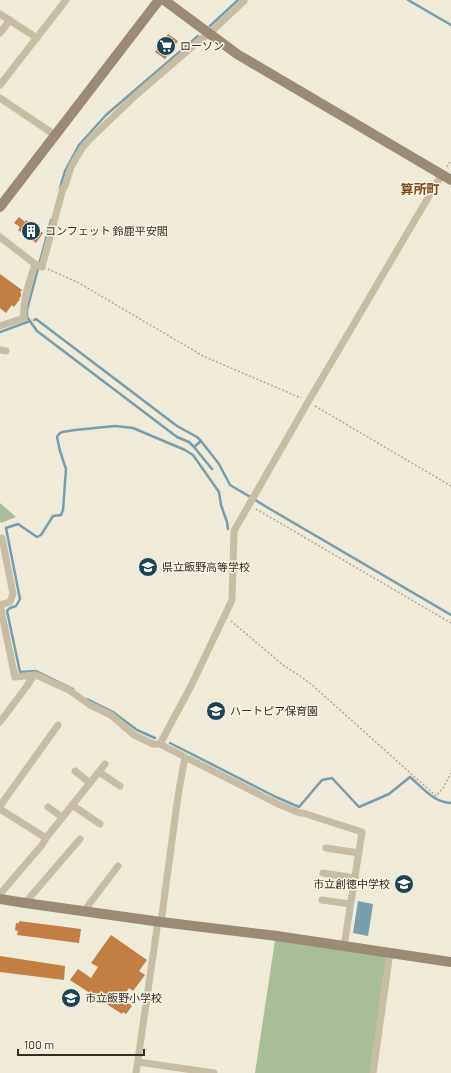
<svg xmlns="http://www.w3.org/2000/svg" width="451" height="1073" font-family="Barlow,'Noto Sans JP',sans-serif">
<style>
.green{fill:#a9be98}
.water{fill:#779eac}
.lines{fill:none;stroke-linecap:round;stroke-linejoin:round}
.stream{stroke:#779eac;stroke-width:2.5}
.building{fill:#c37e43}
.path{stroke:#b3a68f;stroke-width:1.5;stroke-dasharray:2 2;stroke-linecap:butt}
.street{stroke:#c7bca4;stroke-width:7}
.secondary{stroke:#9b8b76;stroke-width:10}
.labels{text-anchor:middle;stroke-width:3;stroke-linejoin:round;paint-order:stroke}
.poi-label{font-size:11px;fill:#332d26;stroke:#f8f3e4;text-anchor:start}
.quarter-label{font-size:13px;font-weight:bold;fill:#804c21;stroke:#f8f3e4}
</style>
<rect width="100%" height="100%" fill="#f0ead8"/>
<g class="green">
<path d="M0 503 16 517 1 523 0 521Z"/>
<path d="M275 940 387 956 370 1073H255Z"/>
</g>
<path class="water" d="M358 901 373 904 368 936 353 933Z"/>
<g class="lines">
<g class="stream">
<path d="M408 0 451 25"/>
<path d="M210 26 238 0"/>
<path d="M60 188 65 171 79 145 106 115 198 36"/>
<path d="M51 220 27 310V317L30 321 37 331 177 437 189 442 194 447 212 469"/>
<path d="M34 320 36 319 177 426 197 437 201 441 219 464 230 485 247 495 270 509 451 615"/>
<path d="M0 332 30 321"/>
<path d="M194 447 201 441"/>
<path d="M73 689 36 671 20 672 7 611 10 608 16 606 20 599 6 528 18 524 37 537 41 535 53 516 61 515 63 510 66 469 60 451 57 437 59 434 62 432 75 430 115 426 133 428 185 450 193 455 219 492 221 505 227 522 228 529"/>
<path d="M87 699 113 712 137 730 155 738"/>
<path d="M170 743 276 797 299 807 322 780 332 778 359 807 389 794 410 777C422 787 434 803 451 803"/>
</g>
</g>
<g class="building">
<path d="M168 34 178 41 165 59 155 52Z"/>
<path d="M19 217 25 222 26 220 43 233 36 243 18 230 20 227 14 223Z"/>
<path d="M0 274 22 290 20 292 21 293V296L19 299H20L14 307 12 305 6 313 0 308Z"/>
<path d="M19 921 81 929 79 943 17 935 18 931 15 930 16 923H19Z"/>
<path d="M111 935 147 960 139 971 145 975 133 991 129 988 122 999 132 1006 126 1014 123 1012 122 1014 70 980 78 969 91 978 98 967 91 963Z"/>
<path d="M0 956 65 966 64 980 0 972Z"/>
</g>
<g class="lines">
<g class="path">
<path d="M447 167 451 160"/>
<path d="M48 269 79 283 203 356 301 398"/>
<path d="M315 406 451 486"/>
<path d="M256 509 451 623"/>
<path d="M231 621 283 665 300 676 311 684 436 796 443 788 451 773"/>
</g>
<g class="street">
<path d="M0 14 37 38"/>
<path d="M0 33 10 20"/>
<path d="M0 85 66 0"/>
<path d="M0 98 55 135"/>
<path d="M0 237 35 264 42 267 63 188 65 186 71 167 75 160 83 147 92 137 135 96 201 39 209 34 244 1 243 0"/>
<path d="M0 326 24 318C22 301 30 280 35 264"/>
<path d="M0 350 6 351"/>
<path d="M2 538 13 594 10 602 0 605 15 677 34 675"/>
<path d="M0 722 27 686 34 675H36L69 690 90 705 111 715 134 735 153 744H160L185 757 178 796 161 922"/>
<path d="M160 744 191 686 232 600 234 531 308 402 442 174"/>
<path d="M185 759H189L278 804 300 813H303L362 832 344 946"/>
<path d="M75 771 90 783"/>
<path d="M99 772 120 786"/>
<path d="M72 805 100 824"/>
<path d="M0 806 58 725"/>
<path d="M48 807 62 817"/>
<path d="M0 809 46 838"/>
<path d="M326 848 359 853"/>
<path d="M323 873 355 878"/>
<path d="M0 894 42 845 46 838 105 764"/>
<path d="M322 900 350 904"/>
<path d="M25 903 80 839"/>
<path d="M84 911 118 866"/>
<path d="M138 1062 214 1073"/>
<path d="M136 1073 158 921"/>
<path d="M373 1073 390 952"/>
</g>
<g class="secondary">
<path d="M164 0 237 54 451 180"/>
<path d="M0 207 159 0"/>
<path d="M0 899 25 903 161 922 277 936 451 962"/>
</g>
</g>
<defs>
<g id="supermarket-disc" transform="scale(1)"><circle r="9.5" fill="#1c4453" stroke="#f8f3e4"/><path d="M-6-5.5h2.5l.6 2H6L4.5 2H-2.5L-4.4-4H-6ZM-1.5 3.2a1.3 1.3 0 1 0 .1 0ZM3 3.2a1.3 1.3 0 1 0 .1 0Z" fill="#fff"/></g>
<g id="building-disc" transform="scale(1)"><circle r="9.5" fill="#1c4453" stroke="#f8f3e4"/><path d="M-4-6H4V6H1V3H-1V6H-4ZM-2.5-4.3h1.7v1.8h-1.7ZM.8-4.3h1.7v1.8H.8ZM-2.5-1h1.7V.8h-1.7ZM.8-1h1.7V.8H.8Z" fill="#fff"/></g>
<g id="school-disc" transform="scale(1)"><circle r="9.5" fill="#1c4453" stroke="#f8f3e4"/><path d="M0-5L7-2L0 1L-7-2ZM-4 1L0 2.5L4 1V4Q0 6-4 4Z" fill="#fff"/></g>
</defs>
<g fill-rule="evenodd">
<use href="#supermarket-disc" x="166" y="46"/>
<use href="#building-disc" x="31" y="231"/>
<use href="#school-disc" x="148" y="567"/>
<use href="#school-disc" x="216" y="711"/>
<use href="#school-disc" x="404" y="884"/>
<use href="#school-disc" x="71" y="998"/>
</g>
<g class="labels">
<g class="poi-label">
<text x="180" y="50">ローソン</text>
<text x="45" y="235">コンフェット 鈴鹿平安閣</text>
<text x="162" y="571">県立飯野高等学校</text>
<text x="230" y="715">ハートピア保育園</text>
<text x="390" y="888" text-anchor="end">市立創徳中学校</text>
<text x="85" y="1002">市立飯野小学校</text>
</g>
<g class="quarter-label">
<text x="420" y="194">算所町</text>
</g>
</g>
<path d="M18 1049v6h126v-6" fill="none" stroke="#332d26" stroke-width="2"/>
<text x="24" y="1049" font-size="12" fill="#332d26" stroke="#f8f3e4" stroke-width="3" paint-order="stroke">100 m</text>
</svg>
